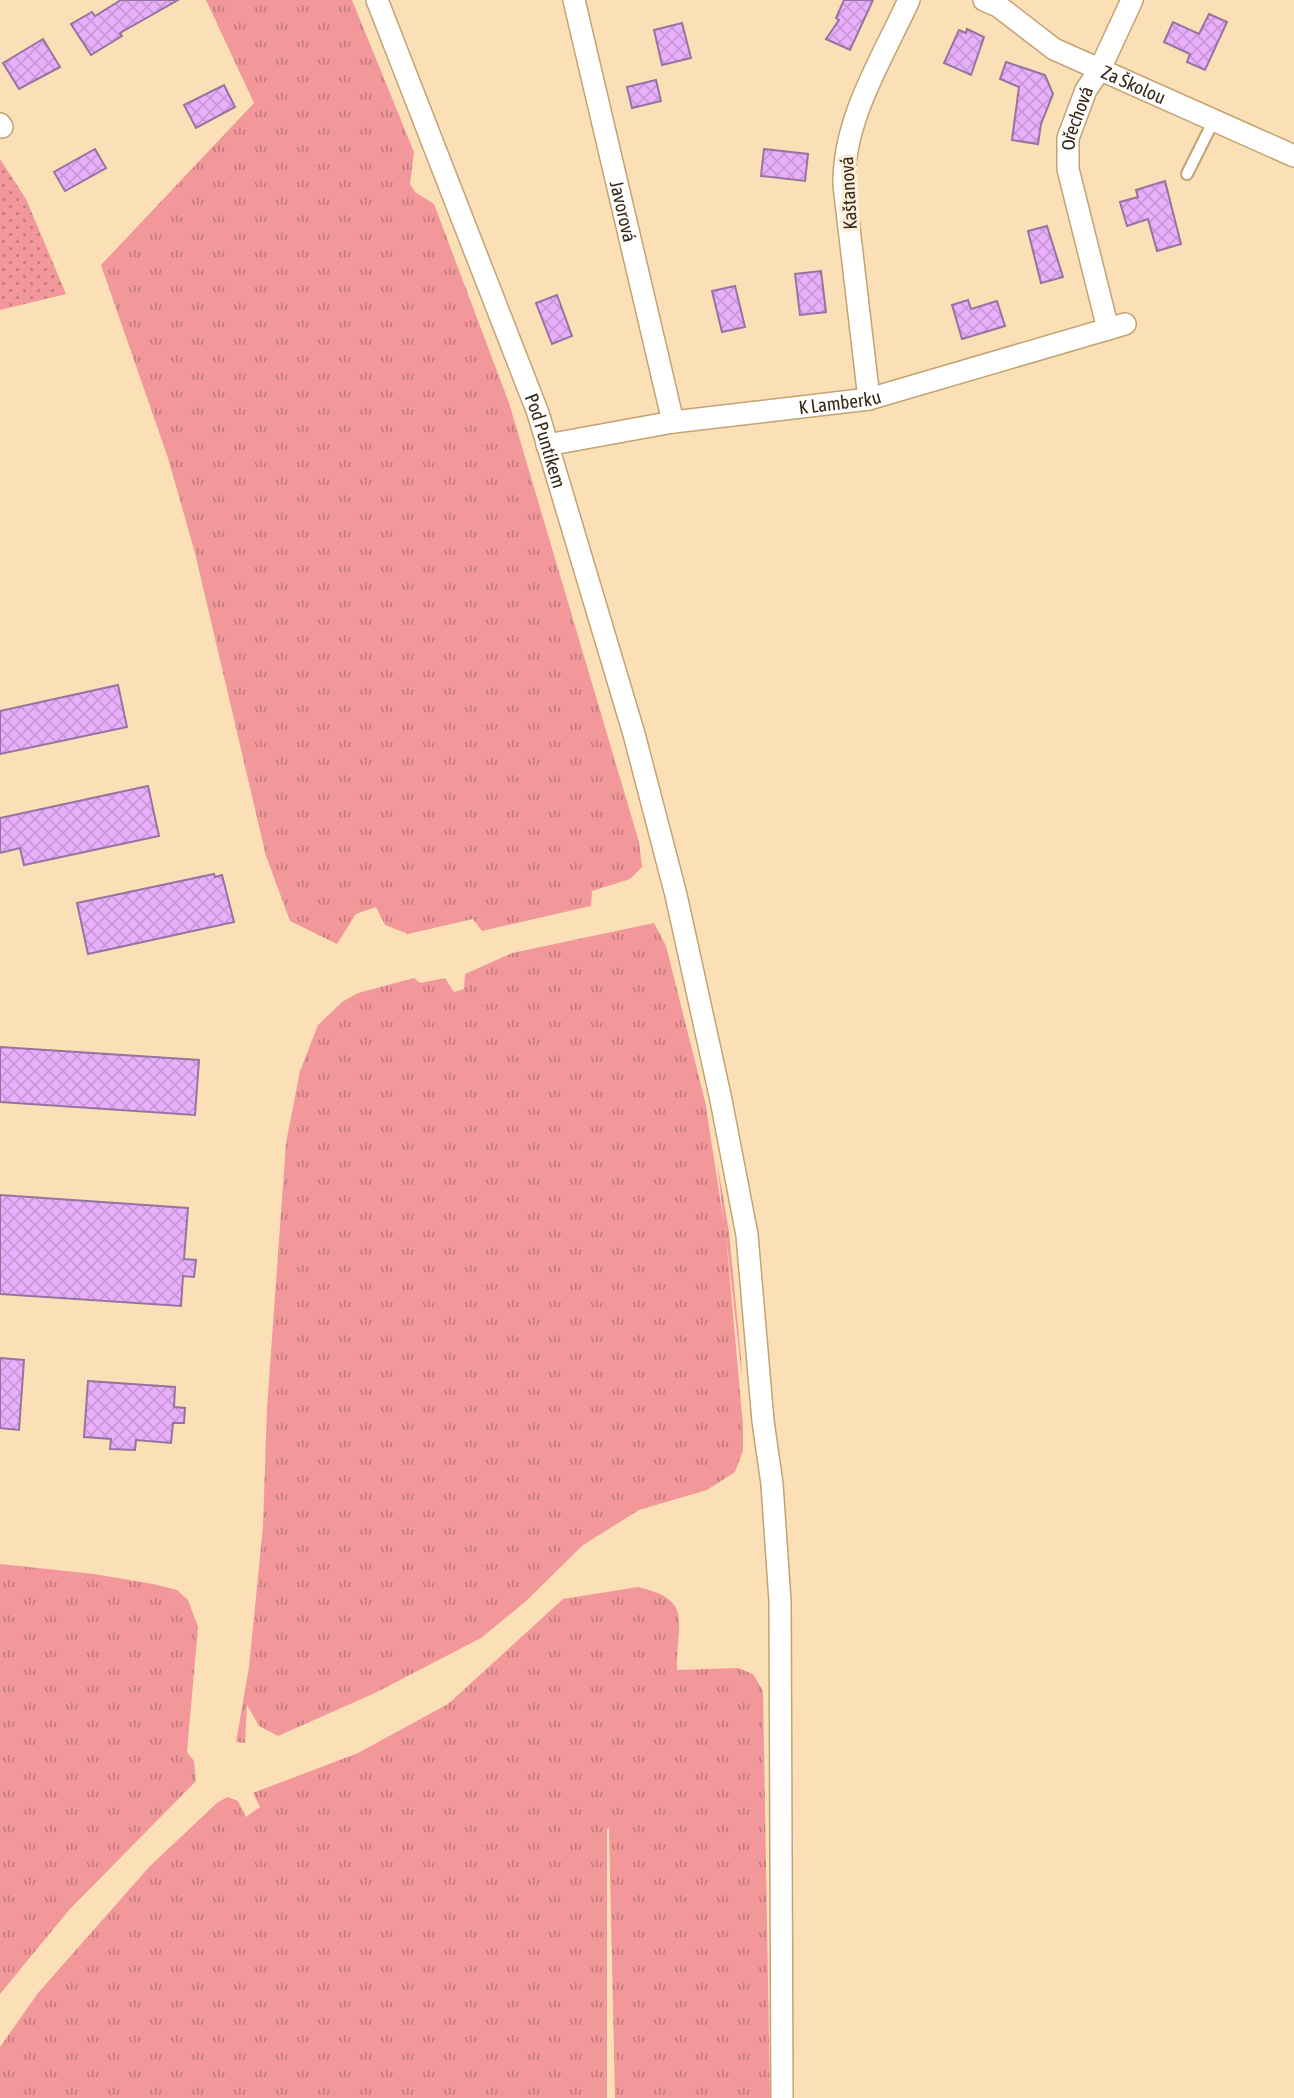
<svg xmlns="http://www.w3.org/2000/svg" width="1294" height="2098" font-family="'Asap Condensed',sans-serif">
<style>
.grass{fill:url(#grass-tufts)}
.garden{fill:url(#garden-dots)}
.building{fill:url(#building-cross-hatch);stroke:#9574a0;stroke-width:2}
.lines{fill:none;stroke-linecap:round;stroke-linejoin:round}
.lane-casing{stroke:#c3a372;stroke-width:14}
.street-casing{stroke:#c3a372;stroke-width:24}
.lane{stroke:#fff;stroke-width:10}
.street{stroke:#fff;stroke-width:21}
.labels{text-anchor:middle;stroke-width:7;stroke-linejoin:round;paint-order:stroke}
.street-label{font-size:19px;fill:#362915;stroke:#fcefdb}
</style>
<defs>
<pattern id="grass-tufts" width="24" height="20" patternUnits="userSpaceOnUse" patternTransform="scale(1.75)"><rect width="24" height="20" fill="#f2989b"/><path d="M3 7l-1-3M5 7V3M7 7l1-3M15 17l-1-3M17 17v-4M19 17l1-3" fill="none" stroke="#c57c7d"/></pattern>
<pattern id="garden-dots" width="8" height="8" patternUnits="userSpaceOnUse" patternTransform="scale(1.75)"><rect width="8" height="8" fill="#f2989b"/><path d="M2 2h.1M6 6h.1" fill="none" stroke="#c57c7d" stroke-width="1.8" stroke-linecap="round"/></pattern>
<pattern id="building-cross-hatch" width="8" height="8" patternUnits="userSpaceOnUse" patternTransform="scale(1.75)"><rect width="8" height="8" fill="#e9affc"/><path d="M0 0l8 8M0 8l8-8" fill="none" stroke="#c897d7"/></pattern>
</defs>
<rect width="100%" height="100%" fill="#fadfb7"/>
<g class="grass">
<path d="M206 0H352L414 152 410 184 415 192 434 204 509 403 639 842 642 867 630 879 592 891 591 906 482 931 473 919 408 934 385 925 376 907 356 914 337 944 290 921 266 856 195 553 168 458 101 265 254 103Z"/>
<path d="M654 923 666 946 705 1101 724 1223 717 1161 729 1232 741 1358 742 1377 726 1235 743 1426V1451L735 1472 707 1490 639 1510 583 1545 525 1602 481 1638 375 1693 278 1736 259 1726 247 1705 245 1743 236 1742 249 1667 263 1526 267 1408 286 1143 300 1071 318 1025 342 1002 358 993 414 978 420 983 445 978 454 992 464 989 465 974 512 953Z"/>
<path d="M0 1564 94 1574 153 1584 177 1590 188 1600 198 1627 187 1752 194 1761 196 1781 69 1910 0 1994Z"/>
<path d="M638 1587C695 1600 676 1622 677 1670L738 1668 753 1674 763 1691 770 2098H615L609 1828 607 1829V2098H0V2047L38 1993 150 1866 218 1802 228 1797 238 1801 246 1817 260 1807 253 1793 358 1753 448 1704 563 1599Z"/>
</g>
<path class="garden" d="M0 159 26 199 66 294 0 310Z"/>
<g class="building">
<path d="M121 0H178L120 33 122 36 91 55 71 24 92 12 95 16Z"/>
<path d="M844 0H873L850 50 826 39 839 20 836 18Z"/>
<path d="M1209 14 1227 22 1205 70 1187 62 1190 54 1164 42 1173 22 1199 34Z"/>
<path d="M682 23 691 58 662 65 654 30Z"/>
<path d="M967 29 984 37 971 75 944 63 959 30 966 33Z"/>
<path d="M43 39 60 67 19 89 3 63Z"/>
<path d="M1006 62 1045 75 1053 94 1041 124 1038 144 1012 140 1019 87 1000 79Z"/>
<path d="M656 80 661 101 632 108 627 87Z"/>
<path d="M224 85 235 107 196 128 184 105Z"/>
<path d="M95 149 106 168 65 191 54 172Z"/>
<path d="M764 149 808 154 805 181 761 176Z"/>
<path d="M1165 181 1181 244 1157 251 1148 219 1127 226 1120 202 1138 197 1136 190Z"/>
<path d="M1047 226 1063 277 1041 283 1028 231Z"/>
<path d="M821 271 826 312 800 315 795 274Z"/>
<path d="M735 286 745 327 722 332 712 291Z"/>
<path d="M557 295 572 336 552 344 536 303Z"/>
<path d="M968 300 971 309 997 301 1005 326 962 339 952 305Z"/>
<path d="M118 685 127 727 0 754V711Z"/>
<path d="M148 786 159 836 24 865 20 848 0 853V818Z"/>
<path d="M214 874 215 877 222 875 234 922 88 954 77 903Z"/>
<path d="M0 1047 199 1060 195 1115 0 1102Z"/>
<path d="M0 1195 188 1208 184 1259 196 1260 194 1277 183 1276 181 1306 0 1294Z"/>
<path d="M0 1358 24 1360 19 1430 0 1428Z"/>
<path d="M88 1381 175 1387 174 1407 185 1408 184 1423H173L171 1443 136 1440 135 1450 110 1449 111 1439 84 1437Z"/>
</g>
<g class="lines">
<g class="lane-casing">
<path id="lane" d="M1187 174 1214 120"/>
</g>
<g class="street-casing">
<g id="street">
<path id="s1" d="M377 0 538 413 634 734 676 895 721 1100 747 1235 763 1421 772 1484 780 1601 782 2098"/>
<path id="s2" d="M574 0 673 422"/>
<path id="s3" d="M984 0 998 6 1054 49 1294 156"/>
<path d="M0 124 2 127"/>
<path id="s4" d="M1108 329 1068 169V138L1086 90 1100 69 1132 0"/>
<path d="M869 399 844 185C843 119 882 59 909 0"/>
<path id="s5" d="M547 445 673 422 869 399 1125 324"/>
</g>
</g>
<use href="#lane" class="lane"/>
<use href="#street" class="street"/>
</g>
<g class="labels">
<g class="street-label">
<text dy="7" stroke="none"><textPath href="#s3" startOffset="173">Za Školou</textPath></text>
<text dy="7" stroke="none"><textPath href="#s4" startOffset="217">Ořechová</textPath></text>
<text transform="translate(848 193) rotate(-93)" y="7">Kaštanová</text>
<text dy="7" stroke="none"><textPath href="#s2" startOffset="217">Javorová</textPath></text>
<text dy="7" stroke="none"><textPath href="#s5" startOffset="296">K Lamberku</textPath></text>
<text dy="7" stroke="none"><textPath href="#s1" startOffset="472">Pod Puntíkem</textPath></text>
</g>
</g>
</svg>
